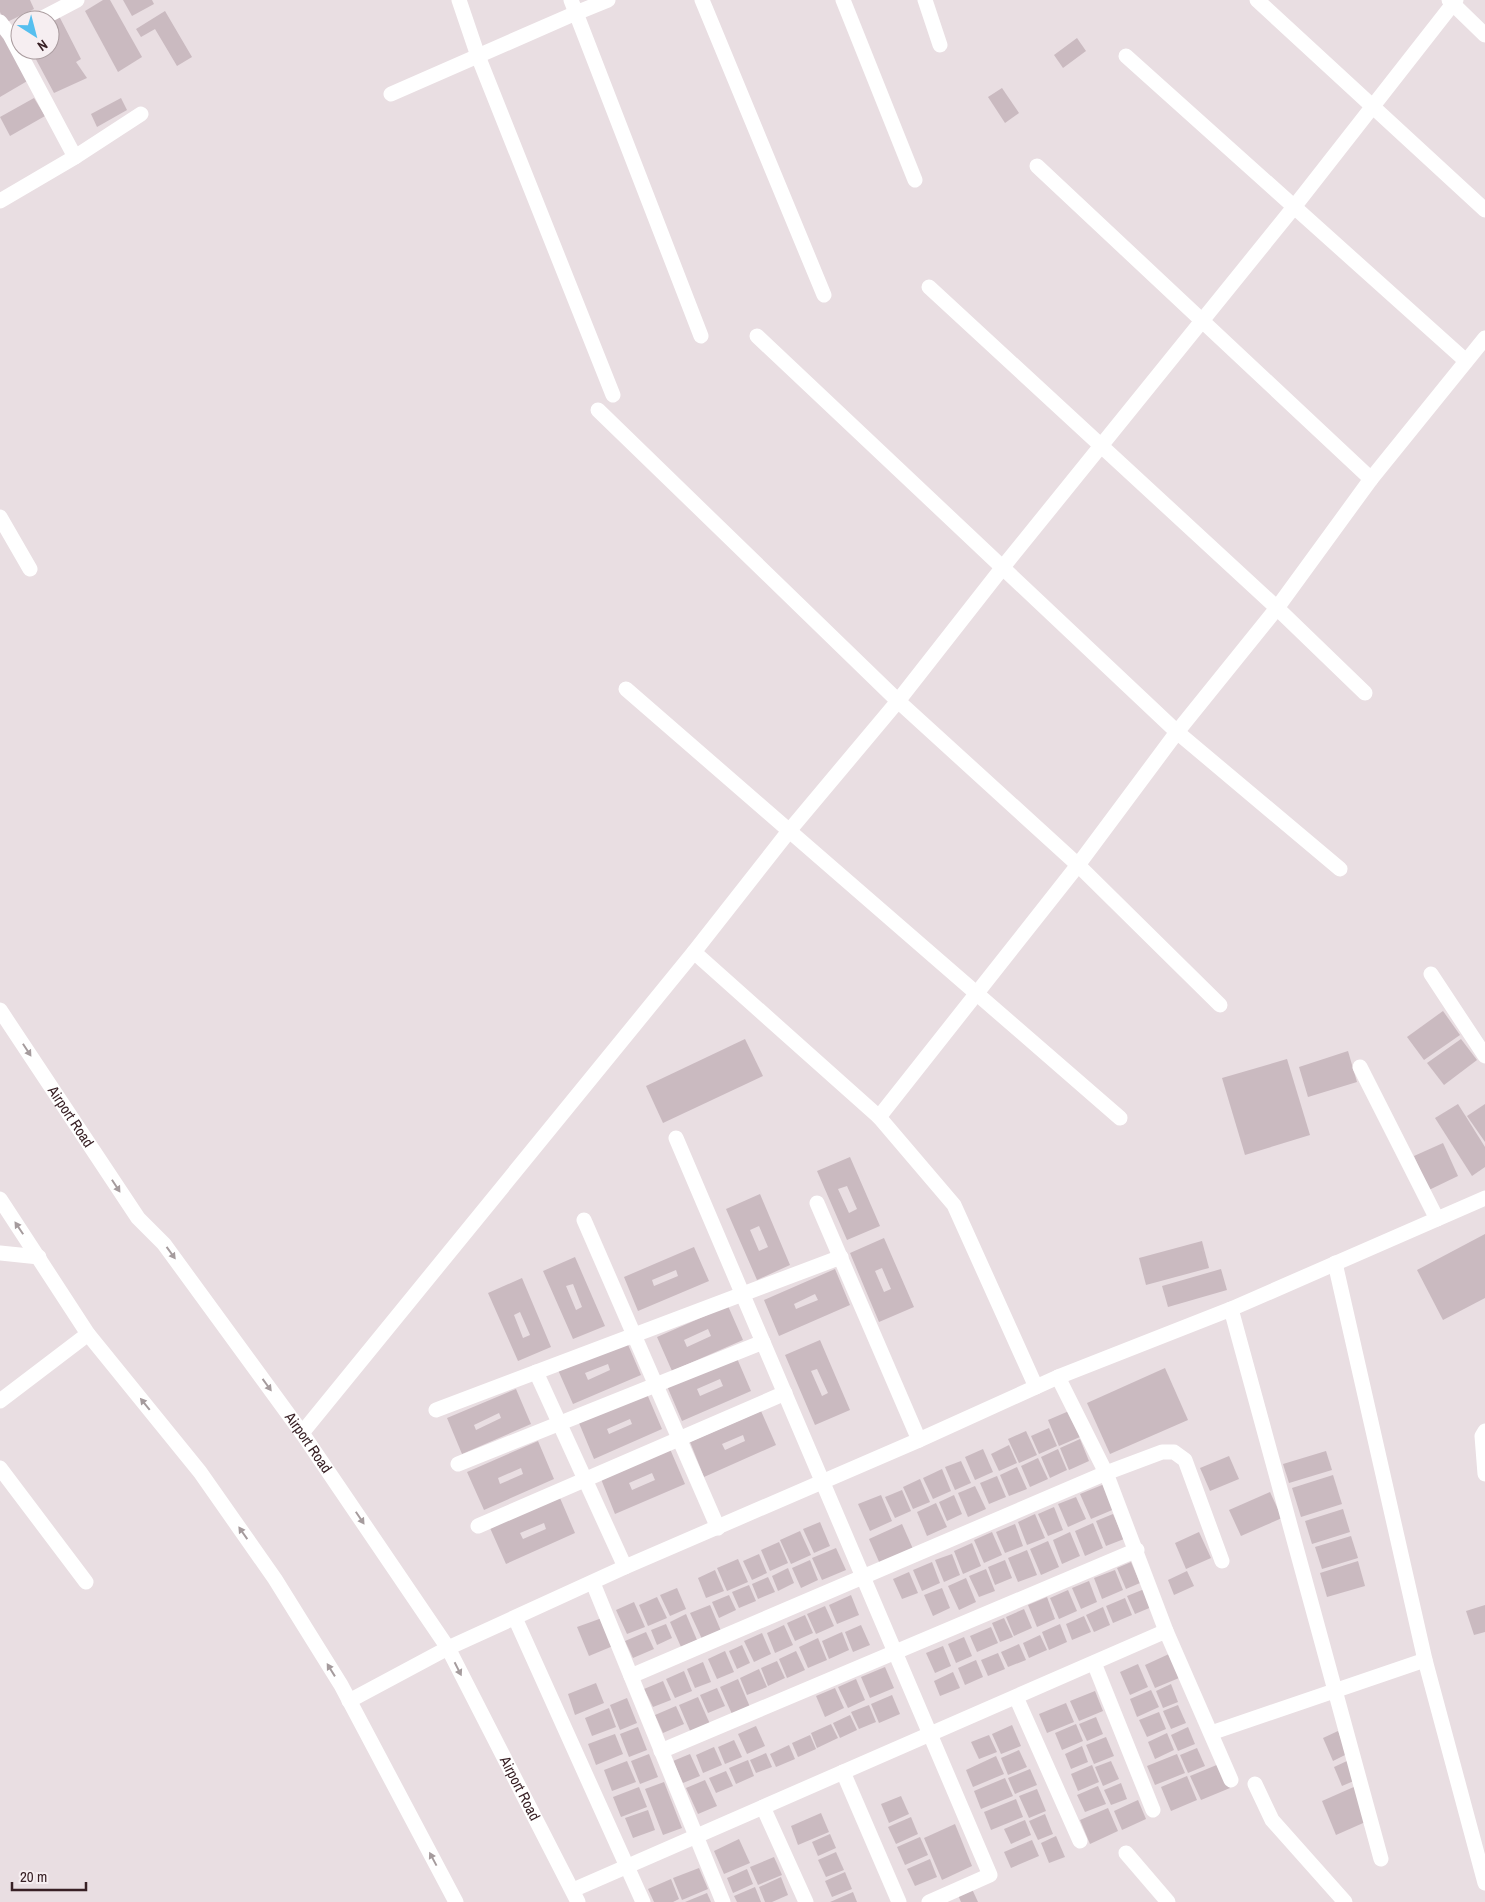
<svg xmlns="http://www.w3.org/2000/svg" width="1485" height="1902" font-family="'Archivo Narrow',sans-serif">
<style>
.building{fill:#cabac0;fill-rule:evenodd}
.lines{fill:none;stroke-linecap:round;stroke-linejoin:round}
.street{stroke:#fff;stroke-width:15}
.secondary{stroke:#fff;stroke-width:15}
.oneway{fill:#a59b9d}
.labels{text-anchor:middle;stroke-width:4;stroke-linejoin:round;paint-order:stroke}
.street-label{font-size:15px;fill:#382025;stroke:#f6eef1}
</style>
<rect width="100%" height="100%" fill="#e9dee2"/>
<g class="building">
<path d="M0 0H30L34 9 5 23 0 12Z"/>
<path d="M103 0H110L142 57 118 72 85 11Z"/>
<path d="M123 0H152L154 4 132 16Z"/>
<path d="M165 11 192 57 177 66 155 29 141 37 136 29Z"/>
<path d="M59 16 81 59 76 62 87 78 54 93 31 50H50V22Z"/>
<path d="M0 31 29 80 0 97Z"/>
<path d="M1077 38 1086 51 1063 68 1054 55Z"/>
<path d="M1002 88 1019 113 1005 123 988 97Z"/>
<path d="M34 98 45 116 10 136 0 117Z"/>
<path d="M121 98 127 110 97 127 91 114Z"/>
<path d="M1443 1011 1460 1035 1424 1060 1407 1037Z"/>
<path d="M745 1039 763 1076 663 1123 646 1086Z"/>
<path d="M1461 1039 1477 1060 1444 1085 1427 1063Z"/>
<path d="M1348 1051 1357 1082 1308 1097 1299 1067Z"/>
<path d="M1287 1059 1310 1135 1245 1155 1222 1078Z"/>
<path d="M1458 1104 1485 1147V1167L1472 1176 1435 1118Z"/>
<path d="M1485 1104V1142L1467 1116Z"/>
<path d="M1443 1143 1458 1176 1429 1190 1414 1156Z"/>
<path d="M850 1157 880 1226 847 1240 817 1171ZM847 1186 857 1209 849 1213 838 1189Z"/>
<path d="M760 1194 790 1265 757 1280 726 1209ZM759 1226 768 1247 759 1251 750 1230Z"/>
<path d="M1485 1234V1298L1443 1320 1417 1270Z"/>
<path d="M884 1238 914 1307 879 1322 850 1253ZM882 1268 891 1289 884 1292 875 1271Z"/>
<path d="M1202 1241 1209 1268 1146 1285 1139 1258Z"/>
<path d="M694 1247 709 1281 638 1311 624 1277ZM676 1270 678 1276 654 1286 652 1280Z"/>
<path d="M575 1257 605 1326 573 1339 543 1271ZM573 1284 582 1307 576 1310 566 1286Z"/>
<path d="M835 1269 850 1305 779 1336 764 1300ZM815 1294 818 1300 796 1309 794 1304Z"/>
<path d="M1221 1269 1227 1290 1168 1307 1162 1286Z"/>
<path d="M522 1278 551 1347 518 1361 488 1293ZM520 1312 530 1335 523 1338 514 1315Z"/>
<path d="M728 1306 743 1340 672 1371 657 1337ZM708 1329 711 1336 687 1347 684 1340Z"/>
<path d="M626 1340 641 1375 573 1404 558 1370ZM608 1364 610 1370 588 1380 585 1373Z"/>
<path d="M820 1340 850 1410 815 1425 785 1355ZM817 1369 828 1393 822 1396 811 1371Z"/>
<path d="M736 1356 751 1391 682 1421 667 1386ZM720 1379 723 1386 700 1396 697 1389Z"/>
<path d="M1165 1368 1188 1420 1110 1454 1087 1403Z"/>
<path d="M516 1389 531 1424 462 1454 447 1418ZM499 1413 501 1418 476 1430 474 1425Z"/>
<path d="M647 1394 662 1429 594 1459 579 1423ZM630 1419 632 1424 609 1434 607 1429Z"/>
<path d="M761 1411 776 1445 704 1477 690 1442ZM743 1435 745 1441 725 1450 722 1444Z"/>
<path d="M1069 1411 1080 1437 1059 1446 1048 1420Z"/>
<path d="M1049 1428 1057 1446 1039 1454 1031 1436Z"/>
<path d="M1026 1431 1037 1455 1019 1463 1008 1439Z"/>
<path d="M1080 1439 1089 1461 1069 1470 1060 1448Z"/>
<path d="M538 1441 554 1479 484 1510 467 1472ZM521 1468 523 1474 500 1484 498 1478Z"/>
<path d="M1009 1445 1017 1463 999 1471 991 1454Z"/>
<path d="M670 1449 685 1484 615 1514 601 1479ZM652 1473 655 1480 632 1490 629 1483Z"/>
<path d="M983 1449 993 1472 975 1480 965 1457Z"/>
<path d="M1058 1449 1067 1470 1050 1478 1041 1457Z"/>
<path d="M1326 1451 1332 1470 1289 1483 1283 1464Z"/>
<path d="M1229 1456 1239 1479 1210 1491 1200 1468Z"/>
<path d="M1038 1458 1048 1479 1030 1487 1021 1466Z"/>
<path d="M961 1461 971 1483 955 1490 945 1467Z"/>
<path d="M1017 1467 1027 1489 1009 1496 1000 1475Z"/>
<path d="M942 1469 951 1491 933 1499 923 1478Z"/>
<path d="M1333 1475 1342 1504 1301 1517 1292 1488Z"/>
<path d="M997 1476 1006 1497 989 1504 980 1483Z"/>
<path d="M920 1479 930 1502 913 1509 903 1487Z"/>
<path d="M1107 1483 1117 1508 1091 1519 1080 1494Z"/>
<path d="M975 1486 986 1509 968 1517 958 1493Z"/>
<path d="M902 1490 911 1511 895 1518 885 1497Z"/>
<path d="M1270 1492 1282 1518 1241 1536 1229 1510Z"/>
<path d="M881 1495 892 1521 870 1531 858 1504Z"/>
<path d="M954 1495 962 1514 947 1521 939 1502Z"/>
<path d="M1076 1497 1086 1519 1068 1527 1058 1504Z"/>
<path d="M560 1498 575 1533 506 1564 490 1528ZM544 1523 546 1529 523 1539 520 1533Z"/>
<path d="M936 1503 947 1527 927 1536 917 1512Z"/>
<path d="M1054 1507 1063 1530 1048 1536 1038 1514Z"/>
<path d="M1343 1509 1350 1532 1312 1544 1305 1521Z"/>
<path d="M1035 1514 1045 1538 1027 1545 1018 1522Z"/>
<path d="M1113 1514 1124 1539 1106 1546 1096 1521Z"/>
<path d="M820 1522 830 1546 814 1553 803 1529Z"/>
<path d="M1093 1523 1103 1548 1085 1556 1075 1531Z"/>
<path d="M902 1524 913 1549 880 1564 869 1539Z"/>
<path d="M1015 1524 1023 1546 1005 1553 996 1532Z"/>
<path d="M800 1531 811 1555 791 1564 780 1540Z"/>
<path d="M992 1532 1002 1555 984 1563 974 1540Z"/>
<path d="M1070 1532 1080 1556 1062 1564 1053 1540Z"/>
<path d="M1199 1532 1211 1558 1186 1569 1175 1543Z"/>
<path d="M1351 1536 1358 1558 1322 1569 1315 1547Z"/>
<path d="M1048 1541 1059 1567 1041 1575 1030 1549Z"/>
<path d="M779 1542 788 1563 770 1571 761 1550Z"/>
<path d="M972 1543 981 1566 963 1574 954 1551Z"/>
<path d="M836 1548 846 1570 822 1580 812 1558Z"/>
<path d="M1027 1550 1037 1575 1018 1582 1008 1558Z"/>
<path d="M759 1554 767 1573 752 1580 743 1561Z"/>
<path d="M952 1554 960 1575 944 1582 935 1560Z"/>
<path d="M738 1559 748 1582 727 1591 717 1568Z"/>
<path d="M810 1560 818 1580 801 1588 792 1568Z"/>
<path d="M1005 1560 1012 1578 995 1585 988 1567Z"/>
<path d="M1358 1561 1365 1586 1327 1597 1320 1573Z"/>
<path d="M932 1562 940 1583 922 1591 913 1570Z"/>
<path d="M1131 1562 1140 1583 1126 1589 1117 1568Z"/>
<path d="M788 1568 794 1583 778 1591 772 1576Z"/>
<path d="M986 1569 995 1591 979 1597 969 1576Z"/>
<path d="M715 1570 724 1591 706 1598 698 1578Z"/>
<path d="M1115 1570 1123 1590 1102 1599 1094 1578Z"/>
<path d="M1187 1571 1194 1586 1174 1595 1168 1580Z"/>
<path d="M909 1572 918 1593 902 1599 893 1579Z"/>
<path d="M768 1577 775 1592 758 1599 752 1584Z"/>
<path d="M966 1578 976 1602 959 1610 948 1586Z"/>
<path d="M1089 1581 1097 1602 1081 1609 1072 1588Z"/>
<path d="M749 1585 756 1601 739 1608 732 1592Z"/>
<path d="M677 1588 686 1609 670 1616 660 1595Z"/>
<path d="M942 1588 950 1608 933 1616 924 1595Z"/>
<path d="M1147 1588 1154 1606 1135 1614 1127 1596Z"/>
<path d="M1068 1590 1077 1611 1059 1619 1050 1598Z"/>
<path d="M729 1595 736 1610 719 1618 712 1602Z"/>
<path d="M851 1595 859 1615 837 1624 829 1605Z"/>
<path d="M657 1597 667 1618 648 1626 639 1605Z"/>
<path d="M1047 1597 1055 1619 1037 1627 1028 1605Z"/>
<path d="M1125 1598 1132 1615 1113 1623 1106 1606Z"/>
<path d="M634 1602 645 1627 627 1634 616 1610Z"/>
<path d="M710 1605 721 1631 702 1639 690 1613Z"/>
<path d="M1485 1605V1632L1474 1635 1466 1611Z"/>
<path d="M825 1606 834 1626 816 1634 807 1614Z"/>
<path d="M1103 1607 1110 1625 1094 1632 1086 1615Z"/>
<path d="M1024 1609 1032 1628 1014 1636 1006 1617Z"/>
<path d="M686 1614 697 1640 681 1647 670 1622Z"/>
<path d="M805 1615 813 1633 795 1641 787 1623Z"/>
<path d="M1084 1616 1091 1632 1072 1640 1066 1624Z"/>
<path d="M602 1618 613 1646 589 1656 577 1627Z"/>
<path d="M1004 1618 1013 1637 1000 1642 992 1623Z"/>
<path d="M666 1624 672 1638 657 1645 651 1630Z"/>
<path d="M1060 1624 1067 1642 1049 1650 1042 1632Z"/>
<path d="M784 1625 793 1645 775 1653 767 1633Z"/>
<path d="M861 1625 870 1645 853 1652 845 1632Z"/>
<path d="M991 1627 998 1643 977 1652 970 1636Z"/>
<path d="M646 1632 654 1649 633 1658 625 1641Z"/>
<path d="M842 1632 849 1650 829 1659 822 1641Z"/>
<path d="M762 1633 771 1654 754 1662 744 1641Z"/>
<path d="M1040 1635 1047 1650 1029 1658 1023 1643Z"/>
<path d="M964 1637 972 1656 956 1663 948 1644Z"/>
<path d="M818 1638 827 1660 808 1668 799 1647Z"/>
<path d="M1019 1644 1026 1660 1008 1667 1001 1652Z"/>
<path d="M742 1645 750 1663 737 1669 729 1651Z"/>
<path d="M943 1646 951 1666 935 1673 926 1653Z"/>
<path d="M725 1651 734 1672 717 1679 708 1659Z"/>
<path d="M796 1651 805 1670 787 1678 779 1659Z"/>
<path d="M998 1653 1005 1669 988 1676 981 1660Z"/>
<path d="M1169 1654 1179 1678 1155 1688 1145 1665Z"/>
<path d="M976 1660 983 1677 965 1685 958 1668Z"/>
<path d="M777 1661 785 1678 768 1686 761 1668Z"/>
<path d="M703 1662 711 1682 695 1688 687 1669Z"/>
<path d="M1138 1664 1148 1687 1130 1695 1120 1672Z"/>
<path d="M885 1667 894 1688 870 1698 861 1677Z"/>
<path d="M759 1669 767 1687 747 1695 740 1678Z"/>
<path d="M684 1671 692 1691 675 1698 666 1679Z"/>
<path d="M953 1672 960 1688 940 1696 934 1681Z"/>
<path d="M738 1679 750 1707 732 1714 720 1687Z"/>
<path d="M856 1679 865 1700 848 1708 838 1687Z"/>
<path d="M663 1681 671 1700 653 1707 644 1689Z"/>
<path d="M596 1683 604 1703 575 1715 568 1694Z"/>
<path d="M1171 1684 1178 1702 1163 1708 1156 1691Z"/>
<path d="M717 1688 725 1706 708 1713 700 1695Z"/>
<path d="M835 1688 844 1708 825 1717 816 1696Z"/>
<path d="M1151 1690 1159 1707 1137 1717 1130 1699Z"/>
<path d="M1095 1691 1103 1711 1079 1721 1070 1701Z"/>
<path d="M892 1695 900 1714 879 1723 871 1704Z"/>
<path d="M698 1697 710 1724 691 1733 679 1705Z"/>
<path d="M627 1698 637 1723 620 1730 610 1705Z"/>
<path d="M1066 1703 1074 1722 1047 1733 1039 1714Z"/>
<path d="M869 1705 876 1722 859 1729 851 1712Z"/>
<path d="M1178 1705 1186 1723 1171 1729 1163 1711Z"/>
<path d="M676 1706 684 1724 663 1733 655 1715Z"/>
<path d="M609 1708 616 1727 592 1736 585 1718Z"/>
<path d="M1159 1712 1166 1729 1147 1737 1139 1720Z"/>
<path d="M850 1715 857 1730 840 1738 833 1723Z"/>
<path d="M1096 1717 1103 1734 1087 1741 1079 1724Z"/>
<path d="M831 1724 838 1738 817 1748 811 1733Z"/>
<path d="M1076 1724 1083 1741 1062 1750 1055 1733Z"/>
<path d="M1012 1725 1021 1746 1001 1754 992 1734Z"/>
<path d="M756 1726 765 1746 747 1754 738 1734Z"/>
<path d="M638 1727 647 1750 629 1757 620 1734Z"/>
<path d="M1188 1727 1195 1744 1178 1751 1171 1735Z"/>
<path d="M1338 1731 1347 1754 1333 1761 1323 1738Z"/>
<path d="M1167 1733 1174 1750 1155 1759 1148 1742Z"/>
<path d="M615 1734 623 1754 596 1765 588 1744Z"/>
<path d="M810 1735 816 1749 798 1757 792 1743Z"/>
<path d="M989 1735 997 1752 979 1759 971 1742Z"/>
<path d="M1106 1737 1114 1756 1094 1764 1086 1745Z"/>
<path d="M734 1740 742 1757 725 1764 718 1747Z"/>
<path d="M789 1745 795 1759 776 1767 770 1754Z"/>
<path d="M1082 1746 1088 1762 1071 1769 1065 1754Z"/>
<path d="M714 1747 722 1765 703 1773 696 1755Z"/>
<path d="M1197 1748 1205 1766 1188 1773 1180 1755Z"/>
<path d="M1019 1750 1027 1767 1008 1775 1001 1758Z"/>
<path d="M766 1753 772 1767 756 1773 750 1760Z"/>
<path d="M649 1754 658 1777 640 1784 631 1761Z"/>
<path d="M690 1754 700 1776 683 1783 673 1761Z"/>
<path d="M1177 1754 1185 1773 1155 1785 1147 1766Z"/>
<path d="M996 1756 1004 1774 973 1787 966 1770Z"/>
<path d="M748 1760 754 1776 736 1784 729 1768Z"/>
<path d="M627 1761 636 1782 612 1791 604 1770Z"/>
<path d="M1111 1761 1119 1779 1103 1786 1095 1767Z"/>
<path d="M1347 1761 1356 1780 1342 1786 1334 1767Z"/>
<path d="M1219 1764 1230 1788 1201 1800 1190 1776Z"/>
<path d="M1092 1765 1099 1782 1078 1791 1071 1774Z"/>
<path d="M1030 1769 1037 1785 1015 1794 1008 1778Z"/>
<path d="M726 1771 733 1786 716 1793 709 1778Z"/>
<path d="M1187 1776 1197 1800 1171 1811 1161 1787Z"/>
<path d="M1005 1778 1013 1796 981 1809 974 1791Z"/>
<path d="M705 1780 717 1806 698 1814 686 1788Z"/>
<path d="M664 1782 682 1828 663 1835 645 1789Z"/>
<path d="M1121 1783 1127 1799 1111 1805 1104 1790Z"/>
<path d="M1098 1786 1106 1804 1085 1812 1077 1795Z"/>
<path d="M1356 1786 1370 1820 1336 1835 1322 1801Z"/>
<path d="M639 1787 647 1807 621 1817 613 1797Z"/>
<path d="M1037 1789 1046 1811 1029 1818 1019 1796Z"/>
<path d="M901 1796 909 1814 889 1823 881 1804Z"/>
<path d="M1016 1799 1023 1817 991 1830 984 1812Z"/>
<path d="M1138 1800 1146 1819 1122 1830 1114 1811Z"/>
<path d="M1108 1808 1118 1831 1090 1844 1080 1820Z"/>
<path d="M648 1810 655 1830 633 1838 625 1818Z"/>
<path d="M821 1813 829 1832 798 1845 791 1826Z"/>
<path d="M1045 1814 1053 1834 1038 1840 1029 1821Z"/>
<path d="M911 1817 918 1834 896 1844 888 1827Z"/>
<path d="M1025 1820 1031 1835 1011 1844 1004 1829Z"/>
<path d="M955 1824 972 1866 942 1880 924 1838Z"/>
<path d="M830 1834 836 1848 818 1856 812 1842Z"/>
<path d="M1056 1836 1065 1857 1049 1863 1041 1843Z"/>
<path d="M920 1837 928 1855 905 1865 897 1847Z"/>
<path d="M739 1839 750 1863 724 1874 714 1851Z"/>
<path d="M1032 1840 1039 1856 1011 1868 1004 1852Z"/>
<path d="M836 1852 844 1870 826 1877 818 1860Z"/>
<path d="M774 1857 782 1875 758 1885 750 1867Z"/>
<path d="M930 1859 937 1877 915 1886 907 1869Z"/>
<path d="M699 1868 708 1889 682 1900 673 1878Z"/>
<path d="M747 1869 753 1884 733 1893 727 1878Z"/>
<path d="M845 1872 852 1889 832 1897 825 1881Z"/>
<path d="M781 1877 788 1895 772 1902H765L759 1887Z"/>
<path d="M671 1879 679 1899 673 1902H654L648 1889Z"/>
<path d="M755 1887 761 1902H737L734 1896Z"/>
<path d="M972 1889 978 1902H961L958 1895Z"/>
<path d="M853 1892 857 1902H830Z"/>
<path d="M707 1893 711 1902H685Z"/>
</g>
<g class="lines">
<g class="street">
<path d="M459 0 478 56 613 395"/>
<path d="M571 0 576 13 608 0"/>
<path d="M702 0 824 295"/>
<path d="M843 0 915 180"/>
<path d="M925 0 940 45"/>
<path d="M1257 0 1485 210"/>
<path d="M1449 0 1485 35"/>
<path d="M39 20 77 0"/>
<path d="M0 22 10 35 75 157"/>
<path d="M1126 56 1466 361"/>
<path d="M391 94 576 13 701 336"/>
<path d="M1037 166 1371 479"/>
<path d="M0 201 75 157 141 114"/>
<path d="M929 287 1277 608 1365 693"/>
<path d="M757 336 1177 732 1340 869"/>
<path d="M598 410 898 701 1078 865 1220 1005"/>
<path d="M0 517 30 569"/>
<path d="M626 689 1120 1118"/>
<path d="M694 952 879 1117 954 1205 1036 1387"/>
<path d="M1431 974 1485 1056"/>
<path d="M1360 1067 1437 1219"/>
<path d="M879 1117 1078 865 1177 732 1277 608 1371 479 1485 338"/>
<path d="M676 1138 990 1875 929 1902"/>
<path d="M817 1203 919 1440"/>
<path d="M584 1220 718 1528"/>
<path d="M0 1253 39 1257"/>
<path d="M1335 1263 1425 1660 1485 1883"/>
<path d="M1231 1309 1381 1859"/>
<path d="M536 1372 625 1567"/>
<path d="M1058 1377 1106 1473 1166 1631 1231 1780"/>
<path d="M0 1401 88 1334"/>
<path d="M436 1410 841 1257"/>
<path d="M1485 1431 1482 1436 1485 1474"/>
<path d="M302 1433 694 952 789 831 898 701 1003 567 1294 207 1456 0"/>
<path d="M458 1464 763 1342"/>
<path d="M0 1468 86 1582"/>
<path d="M478 1526 785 1393"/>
<path d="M593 1583 723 1902"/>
<path d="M515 1618 643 1902"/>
<path d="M1094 1663 1153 1810"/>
<path d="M631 1676 1106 1473 1162 1452H1174L1185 1460 1222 1561"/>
<path d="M1016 1697 1080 1841"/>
<path d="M1211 1733 1425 1660"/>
<path d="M661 1751 1137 1550"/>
<path d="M843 1772 899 1902"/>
<path d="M1255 1784 1272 1820 1345 1902"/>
<path d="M763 1807 806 1902"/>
<path d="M1126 1853 1168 1902"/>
<path d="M573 1890 1166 1631"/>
</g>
<g class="secondary">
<path id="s1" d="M0 1010 138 1218 164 1244 302 1433 448 1648 578 1902"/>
<path d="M0 1199 88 1334 200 1472 275 1579 341 1685 456 1902"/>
<path d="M349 1701 448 1648 625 1567 919 1440 1058 1377 1231 1309 1485 1198"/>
</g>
</g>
<defs><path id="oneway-solid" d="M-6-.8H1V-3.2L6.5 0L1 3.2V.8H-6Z" transform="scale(1.25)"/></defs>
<g class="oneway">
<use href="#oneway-solid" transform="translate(27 1050) rotate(57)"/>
<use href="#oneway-solid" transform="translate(116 1186) rotate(57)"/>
<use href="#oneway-solid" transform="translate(19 1228) rotate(-124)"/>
<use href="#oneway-solid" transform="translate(171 1253) rotate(54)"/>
<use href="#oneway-solid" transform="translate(267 1385) rotate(54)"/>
<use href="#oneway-solid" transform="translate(145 1404) rotate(-129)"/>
<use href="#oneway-solid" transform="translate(360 1518) rotate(56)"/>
<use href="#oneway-solid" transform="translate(243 1533) rotate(-125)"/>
<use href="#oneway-solid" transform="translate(458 1669) rotate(63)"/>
<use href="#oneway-solid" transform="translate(331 1670) rotate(-122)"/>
<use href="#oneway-solid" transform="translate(433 1859) rotate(-118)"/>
</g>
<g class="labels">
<g class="street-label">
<text dy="5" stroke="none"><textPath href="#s1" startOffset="128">Airport Road</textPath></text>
<text dy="5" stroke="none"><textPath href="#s1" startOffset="532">Airport Road</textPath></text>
<text dy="5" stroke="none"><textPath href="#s1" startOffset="938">Airport Road</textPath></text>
</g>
</g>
<g transform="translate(35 35) rotate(144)"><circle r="24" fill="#f6eef1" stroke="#aa9c9f"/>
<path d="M0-4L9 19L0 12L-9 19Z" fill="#56bfef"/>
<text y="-8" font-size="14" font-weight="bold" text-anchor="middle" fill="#382025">N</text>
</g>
<path d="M12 1882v8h74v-8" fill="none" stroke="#382025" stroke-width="2.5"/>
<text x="20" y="1882" font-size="15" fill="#382025" stroke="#f6eef1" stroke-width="4" paint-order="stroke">20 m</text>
</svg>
